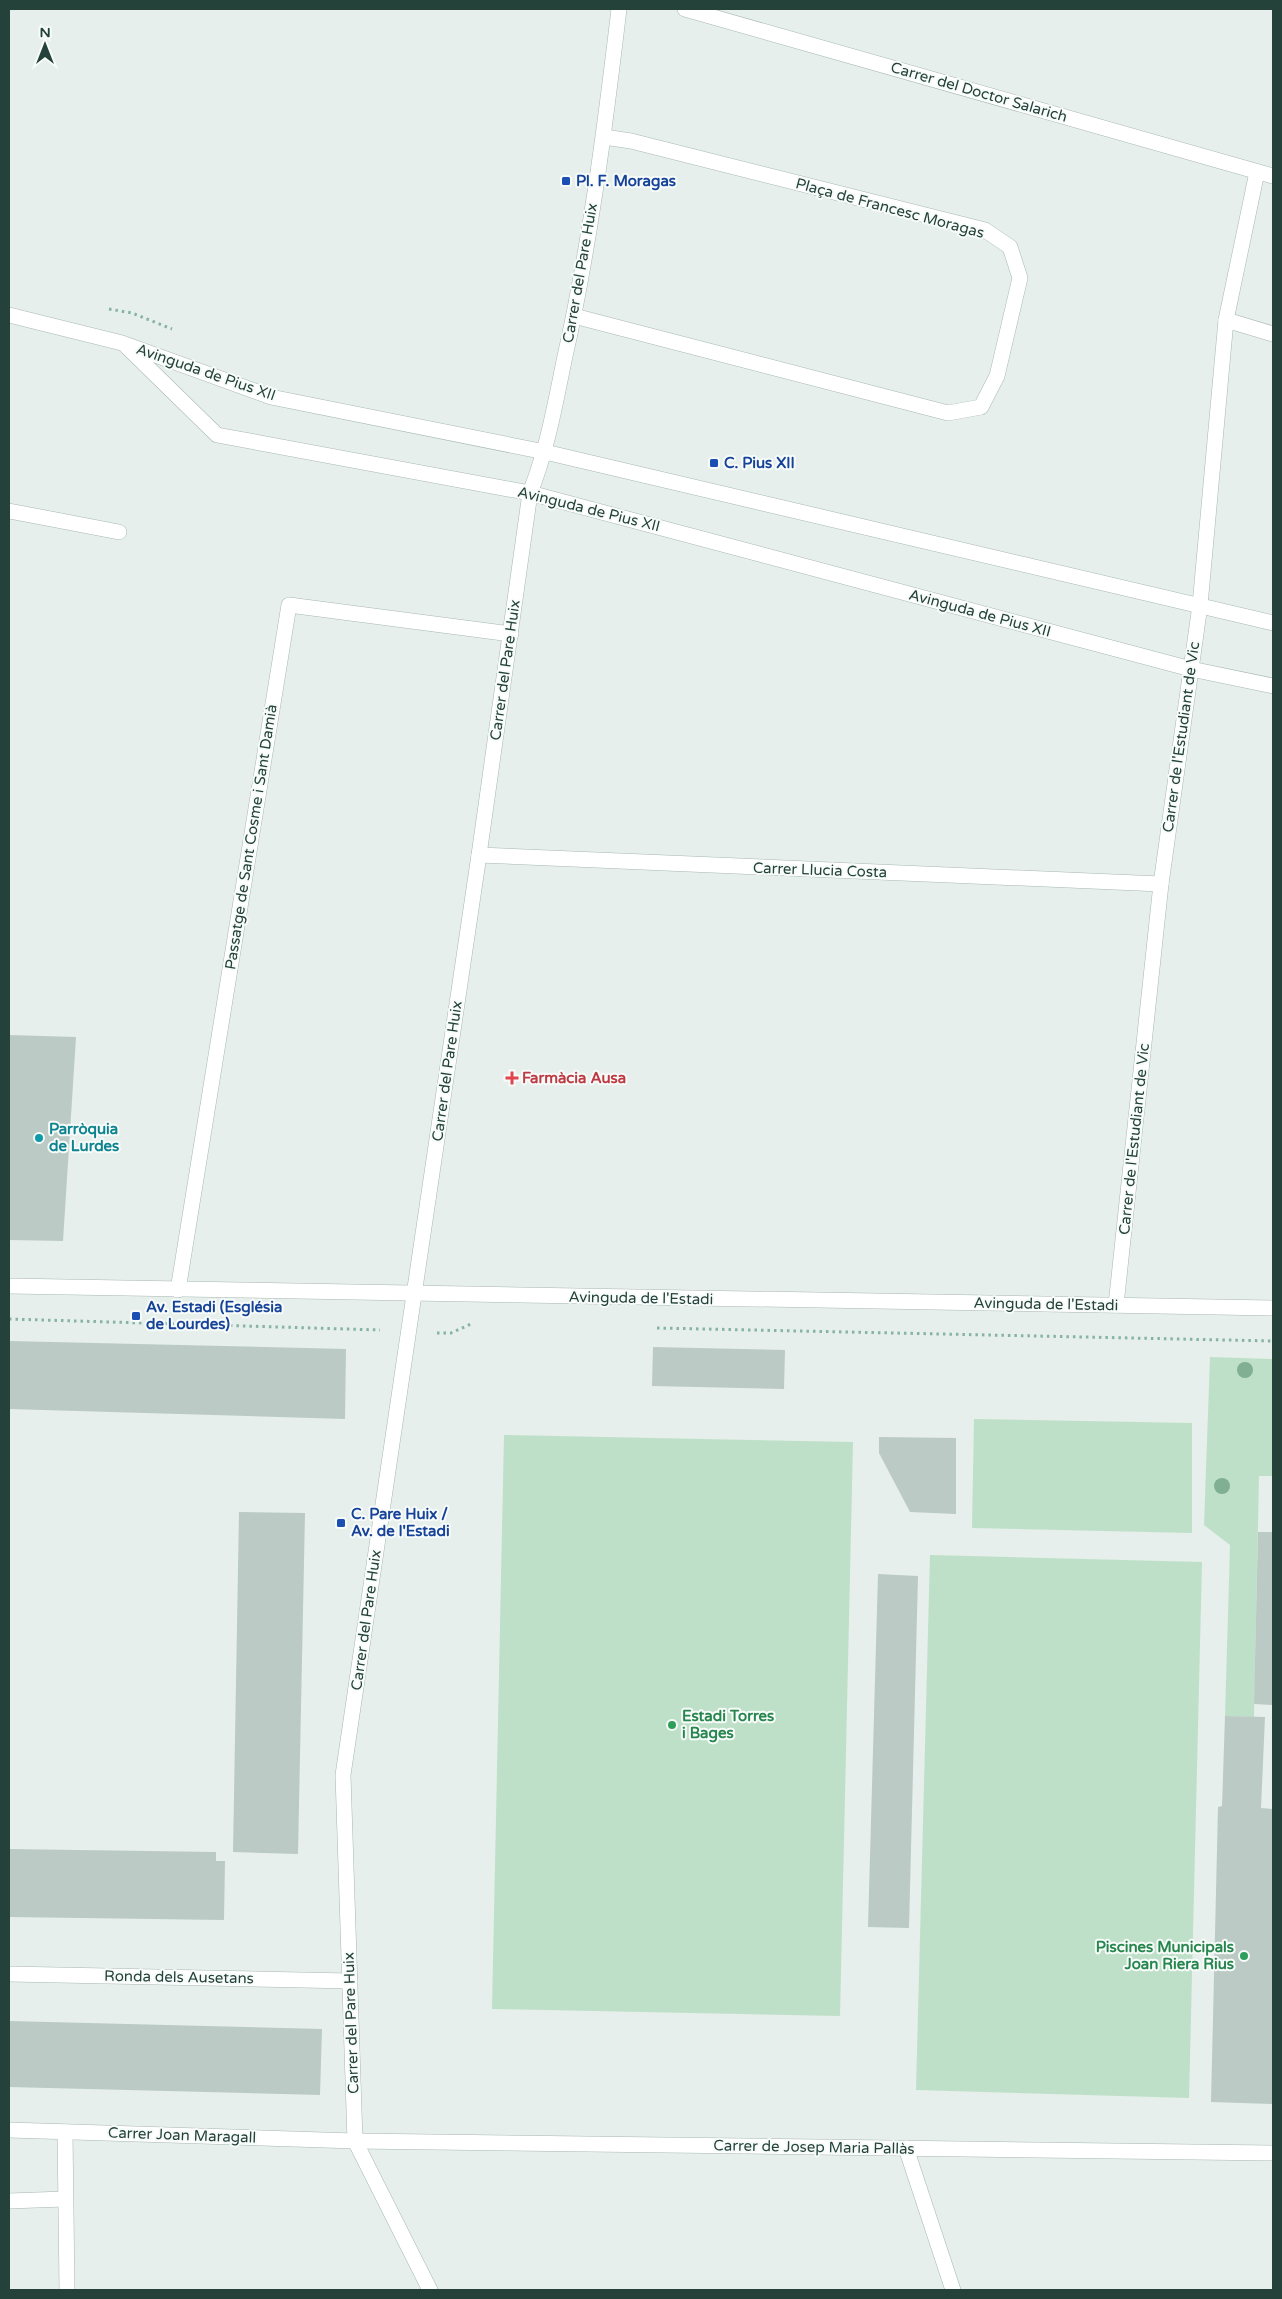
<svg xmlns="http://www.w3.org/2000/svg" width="1282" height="2299" font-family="'Varela Round',sans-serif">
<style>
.green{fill:#bfe0c8}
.building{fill:#bbcac4}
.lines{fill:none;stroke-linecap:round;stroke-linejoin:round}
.minor-casing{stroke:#a8b8b2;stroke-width:16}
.path{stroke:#86b3a5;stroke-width:3;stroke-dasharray:2.5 4;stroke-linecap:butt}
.minor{stroke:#fff;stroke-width:15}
.tree{fill:#80af93}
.transit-dot{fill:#1a4fb4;stroke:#f7fbf9;stroke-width:2}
.health-dot{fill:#e0444e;stroke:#f7fbf9;stroke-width:2}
.culture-dot{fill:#0f9aa8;stroke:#f7fbf9;stroke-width:2}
.leisure-dot{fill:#2e9e5b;stroke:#f7fbf9;stroke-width:2}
.labels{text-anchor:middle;stroke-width:4;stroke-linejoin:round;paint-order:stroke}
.street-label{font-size:15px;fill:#24423a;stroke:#f7fbf9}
.transit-label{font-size:15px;font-weight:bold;fill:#164399;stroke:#f7fbf9;text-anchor:start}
.health-label{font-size:15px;font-weight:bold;fill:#be3a42;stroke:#f7fbf9;text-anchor:start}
.culture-label{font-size:15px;font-weight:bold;fill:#0d838f;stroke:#f7fbf9;text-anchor:start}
.leisure-label{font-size:15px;font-weight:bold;fill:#27864d;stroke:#f7fbf9;text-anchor:start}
</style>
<rect width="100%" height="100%" fill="#e6efeb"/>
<g class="green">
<path d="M1210 1357 1273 1359V1476H1259L1254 1717 1225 1716 1230 1545 1204 1525Z"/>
<path d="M974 1419 1192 1423V1533L972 1528Z"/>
<path d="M504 1435 853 1442 840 2016 492 2009Z"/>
<path d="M930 1555 1202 1562 1189 2098 916 2090Z"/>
</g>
<g class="building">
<path d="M9 1035 76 1037 63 1241 9 1240Z"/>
<path d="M9 1341 346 1349 345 1419 9 1409Z"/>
<path d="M653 1347 785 1350 784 1389 652 1386Z"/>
<path d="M879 1437 956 1438V1514L910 1512 879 1453Z"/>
<path d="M239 1512 305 1513 298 1854 233 1852Z"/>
<path d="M1258 1532H1273V1705L1254 1704Z"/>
<path d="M878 1574 918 1576 909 1928 868 1927Z"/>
<path d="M1225 1716 1265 1717 1261 1808 1273 1809V2104L1211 2102 1218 1807 1222 1806Z"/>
<path d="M9 1849 216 1852V1861H225L224 1920 9 1917Z"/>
<path d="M9 2021 322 2029 320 2095 9 2087Z"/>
</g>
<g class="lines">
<g class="minor-casing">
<g id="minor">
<path d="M685 9 1273 176"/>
<path d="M9 315 122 343 271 397 545 452 1273 623"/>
<path d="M574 316 948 413 981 407 997 376 1020 278 1010 247 985 230 631 141 604 137"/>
<path d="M1226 320 1273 334"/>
<path d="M127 347 217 435 530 493 1191 669 1273 686"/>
<path d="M9 511 119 532"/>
<path d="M479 855 1161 884"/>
<path d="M9 1286 1273 1308"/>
<path d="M178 1290 289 605 511 634"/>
<path d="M1116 1305 1161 884 1200 605 1226 320 1257 172"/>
<path d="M9 1974 350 1981"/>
<path d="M9 2130 355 2141 1273 2153"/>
<path d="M65 2132 67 2290"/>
<path d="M906 2148 953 2290"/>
<path d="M9 2201 64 2199"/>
<path d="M430 2290 355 2141 343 1775 479 855 530 493C547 450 555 405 564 361 590 245 605 127 619 9"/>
</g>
</g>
<g class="path">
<path d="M109 309 132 313 172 329"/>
<path d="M9 1319 380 1330"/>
<path d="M657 1328 1273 1341"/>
<path d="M437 1333H451L471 1324"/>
</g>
<use href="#minor" class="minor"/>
</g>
<g class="tree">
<circle cx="1245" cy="1370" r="8"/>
<circle cx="1222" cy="1486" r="8"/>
</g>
<g class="transit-dot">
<rect x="561" y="176" width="10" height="10" rx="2.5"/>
<rect x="709" y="458" width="10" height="10" rx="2.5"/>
<rect x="131" y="1311" width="10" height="10" rx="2.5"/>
<rect x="336" y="1518" width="10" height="10" rx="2.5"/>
</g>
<path class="health-dot" d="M509.5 1070.5h5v5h5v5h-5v5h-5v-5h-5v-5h5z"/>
<circle class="culture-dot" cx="39" cy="1138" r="5"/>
<g class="leisure-dot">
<circle cx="672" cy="1725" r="5"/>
<circle cx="1244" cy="1956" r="5"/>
</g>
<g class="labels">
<g class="street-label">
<text transform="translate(979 92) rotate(16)" y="5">Carrer del Doctor Salarich</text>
<text transform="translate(890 208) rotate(15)" y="5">Plaça de Francesc Moragas</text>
<text transform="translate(580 273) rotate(-80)" y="5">Carrer del Pare Huix</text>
<text transform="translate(206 372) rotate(19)" y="5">Avinguda de Pius XII</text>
<text transform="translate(589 509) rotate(14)" y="5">Avinguda de Pius XII</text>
<text transform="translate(980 613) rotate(15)" y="5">Avinguda de Pius XII</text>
<text transform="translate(505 670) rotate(-82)" y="5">Carrer del Pare Huix</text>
<text transform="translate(1181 737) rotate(-82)" y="5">Carrer de l'Estudiant de Vic</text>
<text transform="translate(251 837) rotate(-81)" y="5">Passatge de Sant Cosme i Sant Damià</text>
<text transform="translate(820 870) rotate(2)" y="5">Carrer Llucia Costa</text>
<text transform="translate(447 1071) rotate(-82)" y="5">Carrer del Pare Huix</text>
<text transform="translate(1134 1139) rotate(-84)" y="5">Carrer de l'Estudiant de Vic</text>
<text transform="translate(641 1298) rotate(1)" y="5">Avinguda de l'Estadi</text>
<text transform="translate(1046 1304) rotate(1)" y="5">Avinguda de l'Estadi</text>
<text transform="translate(366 1620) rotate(-82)" y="5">Carrer del Pare Huix</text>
<text transform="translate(179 1977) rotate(1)" y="5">Ronda dels Ausetans</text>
<text transform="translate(351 2023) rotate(-92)" y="5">Carrer del Pare Huix</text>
<text transform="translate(182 2135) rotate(2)" y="5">Carrer Joan Maragall</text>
<text transform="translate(814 2147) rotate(1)" y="5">Carrer de Josep Maria Pallàs</text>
</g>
<g class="transit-label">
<text x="576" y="186">Pl. F. Moragas</text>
<text x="724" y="468">C. Pius XII</text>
<text x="146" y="1312">Av. Estadi (Església<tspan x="146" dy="17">de Lourdes)</tspan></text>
<text x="351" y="1519">C. Pare Huix /<tspan x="351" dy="17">Av. de l'Estadi</tspan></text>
</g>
<g class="health-label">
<text x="522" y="1083">Farmàcia Ausa</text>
</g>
<g class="culture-label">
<text x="49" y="1134">Parròquia<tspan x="49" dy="17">de Lurdes</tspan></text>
</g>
<g class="leisure-label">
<text x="682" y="1721">Estadi Torres<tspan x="682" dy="17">i Bages</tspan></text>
<text x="1234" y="1952" text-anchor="end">Piscines Municipals<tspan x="1234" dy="17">Joan Riera Rius</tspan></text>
</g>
</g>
<rect width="1282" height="2299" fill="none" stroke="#24423a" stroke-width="20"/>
<g transform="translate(45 45)" stroke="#f7fbf9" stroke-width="4" paint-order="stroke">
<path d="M0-4L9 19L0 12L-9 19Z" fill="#24423a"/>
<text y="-8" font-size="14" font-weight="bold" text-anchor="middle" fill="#24423a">N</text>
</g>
</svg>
